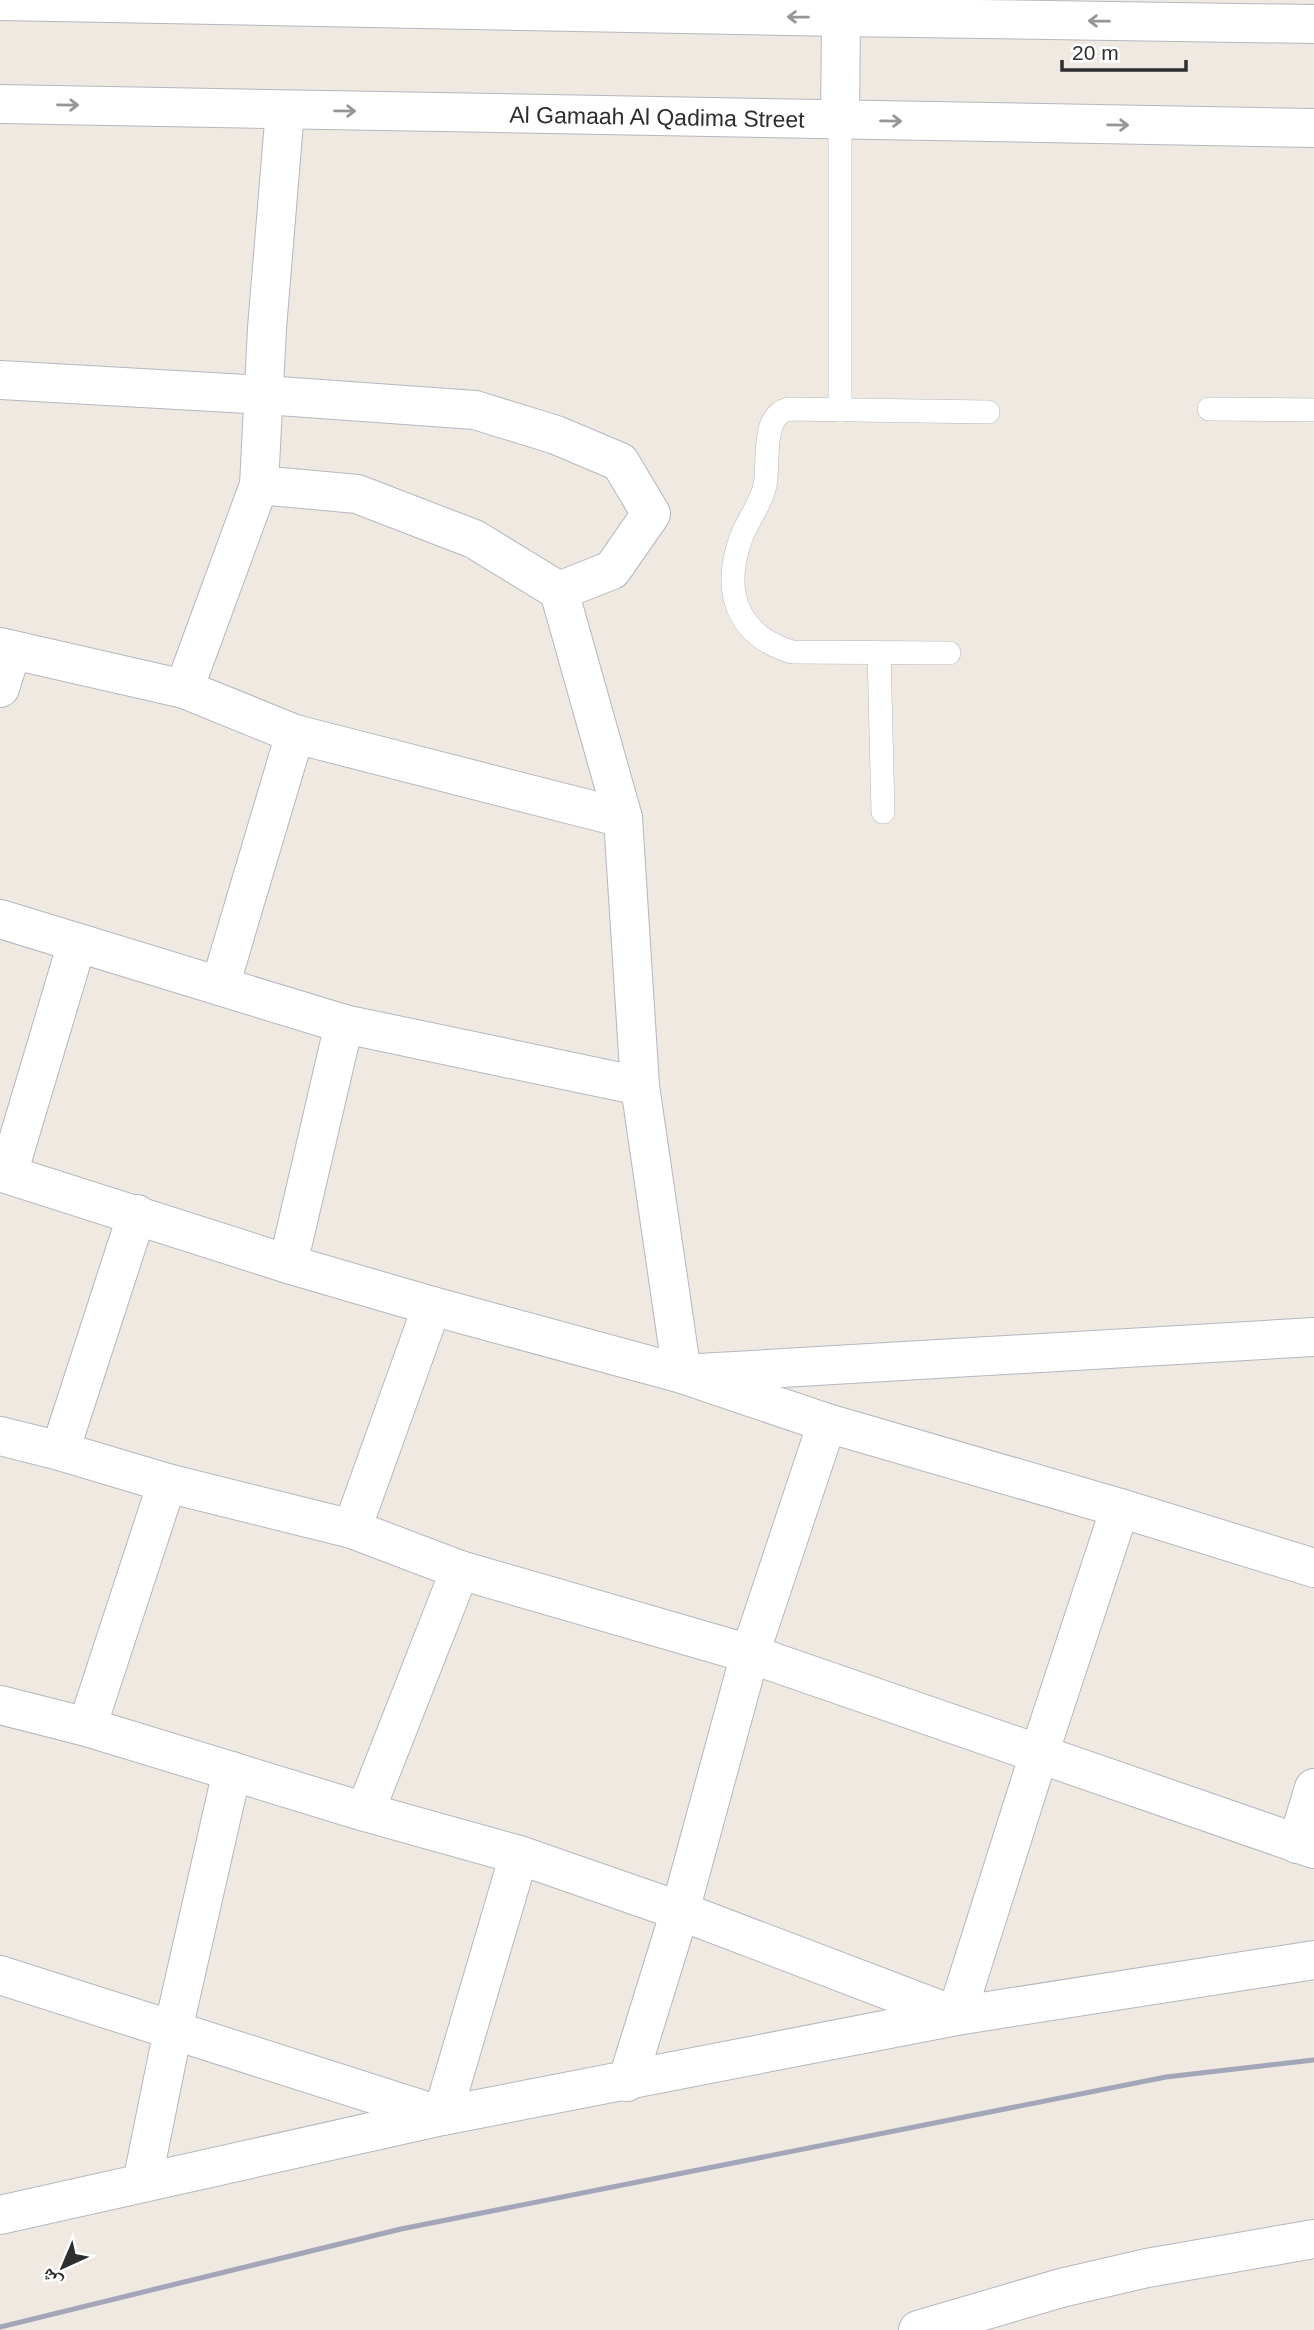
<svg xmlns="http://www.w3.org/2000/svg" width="1314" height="2330" font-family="Helvetica,'Noto Naskh Arabic',sans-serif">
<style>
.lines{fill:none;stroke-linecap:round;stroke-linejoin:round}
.lane-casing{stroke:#b4b7c1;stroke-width:24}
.street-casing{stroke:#b4b7c1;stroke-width:40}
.secondary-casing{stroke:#b4b7c1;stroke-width:40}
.lane{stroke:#fff;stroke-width:23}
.street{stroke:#fff;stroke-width:38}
.secondary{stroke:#fff;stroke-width:38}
.rail{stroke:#a3a6b8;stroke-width:5}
.oneway{stroke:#969696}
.labels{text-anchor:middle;stroke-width:7;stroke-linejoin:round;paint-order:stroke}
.street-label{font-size:23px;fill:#2e2e2e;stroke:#fff}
</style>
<rect width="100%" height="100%" fill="#efe9e1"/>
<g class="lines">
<g class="lane-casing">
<g id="lane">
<path d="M1209 409 1314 410"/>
<path d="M840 410V120"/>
<path d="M879 653 883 812"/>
<path d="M949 653 792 652C736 635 722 591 741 538 748 519 761 505 765 485 770 462 760 417 788 409L988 412"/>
</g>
</g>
<g class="street-casing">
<g id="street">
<path d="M285 110 267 328 259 485 357 494 474 539 559 591"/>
<path d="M0 380 265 395 475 410 556 435 620 462 651 514 612 570 559 591 623 818 640 1086 682 1374 827 1423"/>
<path d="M259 485 184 689 295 734 623 818"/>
<path d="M0 647 184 689"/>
<path d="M0 688 12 650"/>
<path d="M0 919 344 1024 640 1086"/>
<path d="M220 986 295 734"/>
<path d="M0 1172 288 1264 432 1306 682 1374 1314 1337"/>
<path d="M8 1174 77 943"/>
<path d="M288 1264 344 1024"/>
<path d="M0 1436 60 1451 167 1483 352 1529 460 1570 750 1654 1314 1849"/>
<path d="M60 1451 137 1214"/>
<path d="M352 1529 432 1306"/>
<path d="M0 1705 87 1727 365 1812 519 1855 680 1911 956 2016 1039 1754 1120 1508"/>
<path d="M87 1727 167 1483"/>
<path d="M365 1812 460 1570"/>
<path d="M1297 1844 1314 1788"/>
<path d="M0 1975 442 2116 519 1855"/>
<path d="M627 2082 680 1911 750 1654 827 1423 1120 1508 1314 1568"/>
<path d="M142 2183 173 2030 232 1771"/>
<path d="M0 2215 442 2116 956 2016 1314 1960"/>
<path d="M918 2330 1061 2288 1147 2268 1314 2239"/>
</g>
</g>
<g class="secondary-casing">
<g id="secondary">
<path d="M0 1 841 17 1314 24"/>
<path d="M0 104 1314 128"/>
<path d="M840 120 841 17"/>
</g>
</g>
<use href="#lane" class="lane"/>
<use href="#street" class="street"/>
<use href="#secondary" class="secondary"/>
<path class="rail" d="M0 2327 401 2229 1166 2077 1314 2060"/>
</g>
<defs><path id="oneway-shaft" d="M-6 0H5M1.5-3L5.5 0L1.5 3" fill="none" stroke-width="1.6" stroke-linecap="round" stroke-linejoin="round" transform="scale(1.75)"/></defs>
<g class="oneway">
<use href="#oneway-shaft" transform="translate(798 17) rotate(-179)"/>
<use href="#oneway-shaft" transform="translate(1099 21) rotate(-179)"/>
<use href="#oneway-shaft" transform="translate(68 105) rotate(1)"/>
<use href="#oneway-shaft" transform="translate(345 111) rotate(1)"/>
<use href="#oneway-shaft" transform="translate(891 121) rotate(1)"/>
<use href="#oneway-shaft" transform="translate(1118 125) rotate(1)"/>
</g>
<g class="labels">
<g class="street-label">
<text transform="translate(657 117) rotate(1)" y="8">Al Gamaah Al Qadima Street</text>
</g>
</g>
<g transform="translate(63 2267) rotate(224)" stroke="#ffffff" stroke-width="5" paint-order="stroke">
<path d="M0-5L12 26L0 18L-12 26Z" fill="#2e2e2e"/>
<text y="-10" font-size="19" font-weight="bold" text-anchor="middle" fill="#2e2e2e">ش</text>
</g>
<path d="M1062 60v10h124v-10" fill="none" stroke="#2e2e2e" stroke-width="3.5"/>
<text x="1072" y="60" font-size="21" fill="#2e2e2e" stroke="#ffffff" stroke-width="5" paint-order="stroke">20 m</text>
</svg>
